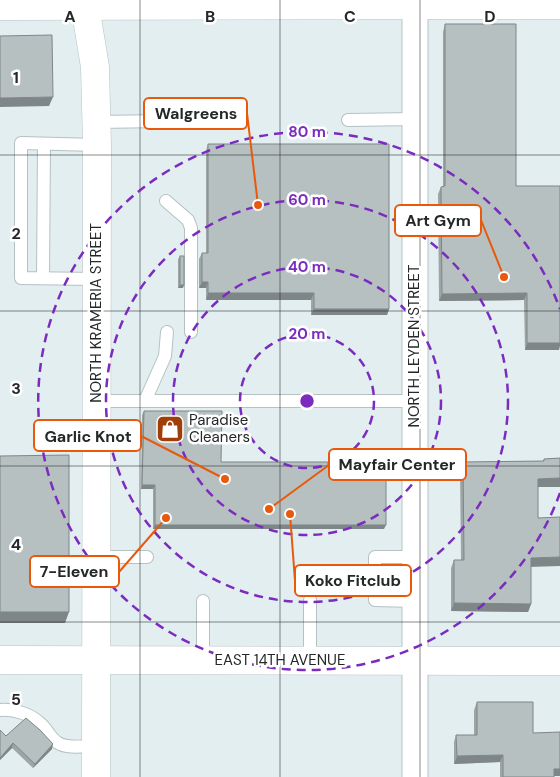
<svg xmlns="http://www.w3.org/2000/svg" width="560" height="777" font-family="'DM Sans',sans-serif">
<style>
.lines{fill:none;stroke-linecap:round;stroke-linejoin:round}
.lane-casing{stroke:#b6c1c2;stroke-width:14}
.street-casing{stroke:#b6c1c2;stroke-width:27}
.secondary-casing{stroke:#b6c1c2;stroke-width:29}
.primary-casing{stroke:#b6c1c2;stroke-width:29}
.lane{stroke:#fff;stroke-width:12}
.street{stroke:#fff;stroke-width:25}
.secondary{stroke:#fff;stroke-width:28}
.primary{stroke:#fff;stroke-width:28}
.wall{fill:#9da5a6}
.shaded-wall{fill:#7f8687}
.building{fill:#b6c0c1;stroke:#7f8687}
.grid{fill:none;stroke:#242829;stroke-width:1;stroke-opacity:0.55}
.ring{fill:none;stroke:#7b2cbf;stroke-width:2.5;stroke-dasharray:9 6}
.labels{text-anchor:middle;stroke-width:5;stroke-linejoin:round;paint-order:stroke}
.street-label{font-size:15px;fill:#242829;stroke:#fff}
.poi-label{font-size:15px;fill:#242829;stroke:#fff;text-anchor:start}
.grid-label{font-size:16px;text-anchor:middle;font-weight:bold;fill:#242829;stroke:#fff;stroke-width:5;stroke-linejoin:round;paint-order:stroke}
.centre{fill:#7b2cbf;stroke:#fff;stroke-width:2.5}
.ring-label{font-size:15px;text-anchor:middle;font-weight:bold;fill:#7b2cbf;stroke:#fff;stroke-width:5;stroke-linejoin:round;paint-order:stroke}
.leader{fill:none;stroke:#e8590c;stroke-width:2}
.callout-dot{fill:#e8590c;stroke:#fff;stroke-width:2}
.callout{fill:#fff;stroke:#e8590c;stroke-width:2}
.callout-label{font-size:16px;text-anchor:middle;font-weight:bold;fill:#242829}
</style>
<rect width="100%" height="100%" fill="#e3eef0"/>
<g class="lines">
<g class="lane-casing">
<g id="lane">
<path d="M348 120 415 119"/>
<path d="M96 122 166 121"/>
<path d="M166 201 188 220 191 228V332"/>
<path d="M43 278 44 144"/>
<path d="M96 279 21 278V143L97 145"/>
<path d="M95 401H414"/>
<path d="M145 401 165 356 167 332"/>
<path d="M96 557H147"/>
<path d="M414 557H375V600L414 601"/>
<path d="M310 600V660"/>
<path d="M203 601V660"/>
<path d="M0 710C15 709 31 714 42 725 48 731 50 738 58 743 68 749 84 746 96 746"/>
</g>
</g>
<g class="street-casing">
<path id="street" d="M415 4V777"/>
</g>
<g class="secondary-casing">
<g id="secondary">
<path d="M84 0 95 67 97 145 96 777"/>
<path d="M0 660 560 661"/>
</g>
</g>
<g class="primary-casing">
<path id="primary" d="M0 6 560 5"/>
</g>
<use href="#lane" class="lane"/>
<use href="#street" class="street"/>
<use href="#secondary" class="secondary"/>
<use href="#primary" class="primary"/>
</g>
<g class="wall">
<path d="M445 24 516 186 559 350H525L524 300 439 301 438 194 441 187H443V32Z"/>
<path d="M208 144 389 309 387 315H311V300H206V288H199V259L202 253H206V151Z"/>
<path d="M180 256 183 288H178V259Z"/>
<path d="M144 411 221 462 384 529H153V489H141L142 415Z"/>
<path d="M560 458V487H538L531 567V604L528 612 451 611V568L454 560H461L460 470 463 462 543 461 544 459Z"/>
<path d="M477 702 533 733 554 777H500V762L454 764V742L456 735H474V710Z"/>
<path d="M0 730 6 736 52 749 33 768 12 748 0 760Z"/>
</g>
<g class="shaded-wall">
<path d="M53 97 49 106 0 107V98Z"/>
<path d="M202 282H208L206 288H199Z"/>
<path d="M180 285H184L183 288H178Z"/>
<path d="M208 293H314L311 300H206Z"/>
<path d="M527 293 524 300 439 301 442 294Z"/>
<path d="M314 309H389L387 315H311Z"/>
<path d="M527 343H560V346L559 350H525Z"/>
<path d="M560 478V487H535L538 479Z"/>
<path d="M142 485H155L153 489H141Z"/>
<path d="M155 525H386L384 529H153Z"/>
<path d="M560 557V566L528 567 531 558Z"/>
<path d="M454 603 531 604 528 612 451 611Z"/>
<path d="M0 612H69L65 623H0Z"/>
<path d="M13 743 12 748 0 760V758Z"/>
<path d="M53 744 52 749 33 768 35 764Z"/>
<path d="M503 755 500 762 454 764 457 756Z"/>
<path d="M554 769H560V776H551Z"/>
</g>
<g class="building">
<path d="M445 24H516V186H560V343H527V293L442 294 441 187 445 186Z"/>
<path d="M52 35 53 97 0 98V36Z"/>
<path d="M208 144H389V309H314V293H208V282H202V253H208Z"/>
<rect x="180" y="256" width="4" height="29"/>
<path d="M144 411H222L221 462H386V525H155V485H142Z"/>
<path d="M69 455V612H0V456Z"/>
<path d="M560 458V478L538 479V518L560 517V557L531 558V604L454 603V560H464L463 462 544 461V459Z"/>
<path d="M477 702H533V733L560 732V769H554V777H503V755L457 756 456 735H477Z"/>
<path d="M26 718 40 730 53 744 35 764 13 743 0 758V730L6 736Z"/>
</g>
<path class="grid" d="M140 0V777M280 0V777M420 0V777M0 155H560M0 311H560M0 466H560M0 622H560"/>
<g class="ring">
<circle cx="307" cy="401" r="67"/>
<circle cx="307" cy="401" r="134"/>
<circle cx="307" cy="401" r="201"/>
<path d="M560 493A269 269 0 1 1 560 309"/>
</g>
<defs>
<g id="shop-square" transform="scale(1.4375)"><rect x="-9" y="-9" width="18" height="18" rx="4" fill="#a13d06" stroke="#fff"/><path d="M-5-2.5h2.3a2.7 3.5 0 0 1 5.4 0H5L5.5 6h-11ZM-1.5-2.5h3a1.5 2.3 0 0 0-3 0Z" fill="#fff"/></g>
</defs>
<g fill-rule="evenodd">
<use href="#shop-square" x="170" y="429"/>
</g>
<g class="labels">
<g class="street-label">
<text transform="translate(96 313) rotate(-90)" y="5">NORTH KRAMERIA STREET</text>
<text transform="translate(414 346) rotate(-90)" y="5">NORTH LEYDEN STREET</text>
<text x="280" y="665">EAST 14TH AVENUE</text>
</g>
<g class="poi-label">
<text x="189" y="425">Paradise<tspan x="189" dy="17">Cleaners</tspan></text>
</g>
</g>
<g class="grid-label">
<text x="70" y="22">A</text>
<text x="210" y="22">B</text>
<text x="350" y="22">C</text>
<text x="490" y="22">D</text>
<text x="16" y="83">1</text>
<text x="16" y="239">2</text>
<text x="16" y="394">3</text>
<text x="16" y="550">4</text>
<text x="16" y="705">5</text>
</g>
<circle cx="307" cy="401" r="8" class="centre"/>
<g class="ring-label">
<text x="307" y="137">80 m</text>
<text x="307" y="205">60 m</text>
<text x="307" y="272">40 m</text>
<text x="307" y="339">20 m</text>
</g>
<path class="leader" d="M258 205L247 113M504 277L481 220M225 479L141 436M269 509L329 465M166 518L119 572M290 514L295 581"/>
<g class="callout-dot">
<circle cx="258" cy="205" r="5"/>
<circle cx="504" cy="277" r="5"/>
<circle cx="225" cy="479" r="5"/>
<circle cx="269" cy="509" r="5"/>
<circle cx="166" cy="518" r="5"/>
<circle cx="290" cy="514" r="5"/>
</g>
<g class="callout">
<rect x="144" y="98" width="103" height="31" rx="5"/>
<rect x="395" y="205" width="86" height="31" rx="5"/>
<rect x="34" y="420" width="107" height="31" rx="5"/>
<rect x="329" y="449" width="137" height="31" rx="5"/>
<rect x="30" y="556" width="89" height="31" rx="5"/>
<rect x="295" y="565" width="116" height="31" rx="5"/>
</g>
<g class="callout-label">
<text x="196" y="119">Walgreens</text>
<text x="438" y="226">Art Gym</text>
<text x="88" y="442">Garlic Knot</text>
<text x="397" y="470">Mayfair Center</text>
<text x="74" y="577">7-Eleven</text>
<text x="353" y="586">Koko Fitclub</text>
</g>
</svg>
